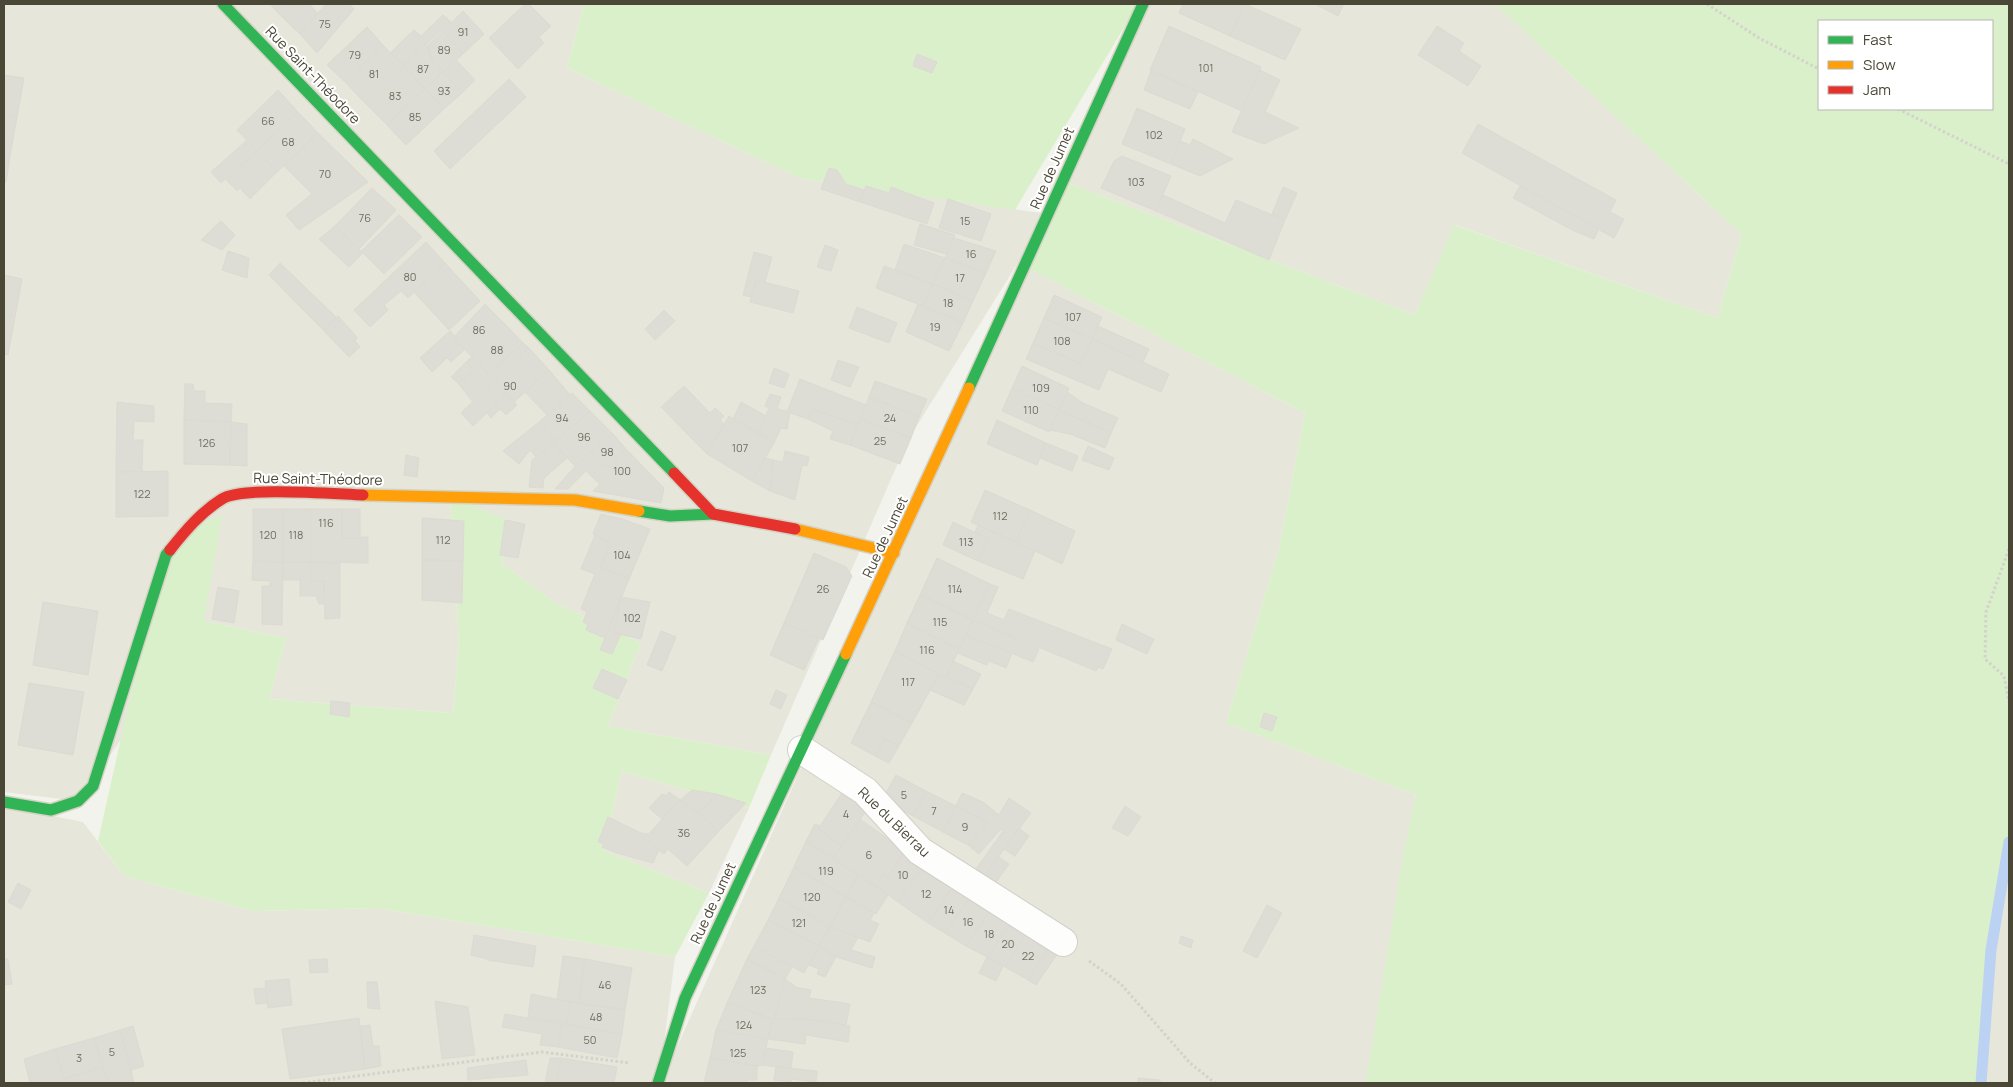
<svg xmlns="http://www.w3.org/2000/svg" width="2013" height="1087" font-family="Manrope,sans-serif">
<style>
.residential{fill:#e7e6da}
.green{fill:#daf0cb;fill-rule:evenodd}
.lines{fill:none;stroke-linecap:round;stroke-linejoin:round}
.stream{stroke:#bbd2f3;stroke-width:11}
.building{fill:#dddcd5;stroke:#dcdad2}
.street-casing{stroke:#d1d0ca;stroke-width:30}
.fast-casing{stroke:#d3d2c3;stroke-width:14}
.slow-casing{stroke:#d3d2c3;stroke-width:14}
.jam-casing{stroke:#d3d2c3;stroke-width:14}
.path{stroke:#d3d2cb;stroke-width:3;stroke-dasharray:2.5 2.5;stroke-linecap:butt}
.street{stroke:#fdfdfc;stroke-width:28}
.fast{stroke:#30b455;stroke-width:11}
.slow{stroke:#ff9f0a;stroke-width:11}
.jam{stroke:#e5322d;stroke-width:11}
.labels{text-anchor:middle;stroke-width:4;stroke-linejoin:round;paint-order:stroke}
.number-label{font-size:11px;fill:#706d5f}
.street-label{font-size:14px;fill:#4b4737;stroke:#fff}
</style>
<rect width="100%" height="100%" fill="#f3f3ed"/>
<g class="residential">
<path d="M4 4H584L567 68 802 179 1048 214 908 440 771 755 608 726 641 643 555 603 502 563 511 521 450 497 459 642 453 713 269 699 286 638 204 621 78 801 4 792Z"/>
<path d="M1143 4H1495L1742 235 1717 318 1455 225 1415 315 1063 181Z"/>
<path d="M1024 266 1305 413 1279 549 1226 723 1416 795 1367 1083H661Z"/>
<path d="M621 771 749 808 709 893 605 851Z"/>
<path d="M4 806 83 822 124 876 252 911 377 908 675 957 659 1083H4Z"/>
<path d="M2009 842V1083H1981L1991 950Z"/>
</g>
<g class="green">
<path d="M584 4H1138L1015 210 802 179 567 68Z"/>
<path d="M1495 4H2009V842L1991 950 1981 1083H1366L1404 851 1416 795 1226 723 1279 549 1305 413 1024 266 1063 181 1415 315 1454 225 1717 318 1742 235ZM1819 21H1992V109H1819Z"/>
<path d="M450 497 512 521 502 563 555 603 641 643 608 726 771 755 749 808 621 771 605 851 709 893 675 957 377 908 252 911 124 876 98 841 153 595 189 526 222 515 204 621 286 638 269 699 453 713 459 642Z"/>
</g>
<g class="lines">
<path class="stream" d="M1981 1083 1991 950 2009 842"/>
</g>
<g class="building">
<path d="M270 4H297L283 18Z"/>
<path d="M297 4H309L318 13 300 34 283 18Z"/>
<path d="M326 4H351L350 5 354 9 317 53 300 34Z"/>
<path d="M525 4H529L551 26 539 37 544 43 518 69 489 38Z"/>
<path d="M1183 4H1245L1230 36 1179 13Z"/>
<path d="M1245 4 1301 29 1285 60 1230 36Z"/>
<path d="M1315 4H1344L1338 16Z"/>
<path d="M463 11 484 34 463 54 443 31Z"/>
<path d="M443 15 451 22 403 65 391 52 414 30 421 36Z"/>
<path d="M1169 26 1261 67 1242 111 1150 70Z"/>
<path d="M1437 26 1464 43 1459 51 1481 66 1468 86 1418 55Z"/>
<path d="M367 27 383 45 345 82 327 65Z"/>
<path d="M443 31 463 54 443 72 432 60 428 45Z"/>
<path d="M426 43 432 60 443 72 425 89 403 65Z"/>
<path d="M383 45 403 65 365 103 345 82Z"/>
<path d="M917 54 937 62 932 73 913 66Z"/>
<path d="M456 60 475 80 462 93 443 72Z"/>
<path d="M403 65 425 89 387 125 365 103Z"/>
<path d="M1260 70 1280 80 1265 112 1299 128 1264 144 1232 132Z"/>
<path d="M1151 71 1198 92 1190 109 1144 90Z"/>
<path d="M443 72 462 93 444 109 425 89Z"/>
<path d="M4 75 24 78 17 117 4 114Z"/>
<path d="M509 79 526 97 450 169 434 151Z"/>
<path d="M425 89 444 109 406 145 387 125Z"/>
<path d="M278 90 298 112 257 151 237 130Z"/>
<path d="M1137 108 1185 129 1171 164 1122 144Z"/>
<path d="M298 112 318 133 277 172 257 151Z"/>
<path d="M4 114 17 117 11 150 4 149Z"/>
<path d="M1478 124 1616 200 1610 212 1624 219 1614 238 1462 153Z"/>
<path d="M318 133 368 182 328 210 284 166Z"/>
<path d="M1193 139 1233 159 1200 176 1171 164 1180 141 1190 145Z"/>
<path d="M246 141 257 151 221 183 211 172Z"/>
<path d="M4 149 11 150 6 182 4 181Z"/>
<path d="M257 151 277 172 250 199 240 188 237 191 226 180Z"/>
<path d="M1122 156 1171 176 1156 211 1101 188 1114 161Z"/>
<path d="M829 168 837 170 846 184 864 190 860 202 821 189Z"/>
<path d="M866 186 889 193 891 187 934 203 927 224 860 202Z"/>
<path d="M1520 186 1599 229 1594 239 1574 231 1513 198Z"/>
<path d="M1283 187 1297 193 1285 220 1272 214Z"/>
<path d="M372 188 396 210 359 249 335 226Z"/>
<path d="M312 194 328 210 299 230 286 215Z"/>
<path d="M1163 195 1225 223 1236 200 1285 220 1269 260 1156 211Z"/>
<path d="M948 199 991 214 981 241 939 228Z"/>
<path d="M399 215 422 237 384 274 361 251Z"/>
<path d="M221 221 235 235 222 250 201 240Z"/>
<path d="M920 224 955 235 946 254 914 245Z"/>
<path d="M335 226 363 253 349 267 319 239Z"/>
<path d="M954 238 996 251 986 273 945 258Z"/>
<path d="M426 242 445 263 408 298 401 291 384 305 388 310 370 327 354 310Z"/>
<path d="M904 244 945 258 933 284 895 270Z"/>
<path d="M825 245 838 250 831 271 817 267Z"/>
<path d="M228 251 249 258 247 278 222 270Z"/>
<path d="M754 252 772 257 765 282 756 280 751 297 743 295Z"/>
<path d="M945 258 986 273 973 301 933 284Z"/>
<path d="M280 263 336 317 324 331 269 275Z"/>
<path d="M445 263 480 301 449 330 414 292Z"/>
<path d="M884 266 933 284 923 306 876 288Z"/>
<path d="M4 275 22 279 15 317 4 315Z"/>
<path d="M756 280 799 291 793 313 750 302Z"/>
<path d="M933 284 973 301 963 323 923 306Z"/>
<path d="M1054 295 1102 317 1092 339 1044 318Z"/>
<path d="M485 304 505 324 472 357 453 338Z"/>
<path d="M918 304 963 323 949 351 906 332Z"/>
<path d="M857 307 897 323 889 343 849 328Z"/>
<path d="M664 310 675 321 655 340 645 329Z"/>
<path d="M4 315 15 317 8 355 4 354Z"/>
<path d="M338 316 355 335 357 338 355 341 360 347 349 357 324 331Z"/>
<path d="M1044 318 1092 339 1081 364 1033 343Z"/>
<path d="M505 324 523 343 488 374 472 357Z"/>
<path d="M1098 326 1149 349 1143 362 1092 339Z"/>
<path d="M450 331 455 336 453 338 465 349 451 362 447 358 432 372 420 358Z"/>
<path d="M1092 339 1169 374 1161 392 1108 369 1099 390 1026 359 1033 343 1081 364Z"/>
<path d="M523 343 529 348 473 402 458 383 474 370 466 362 472 357 488 374Z"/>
<path d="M529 348 549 370 514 402 507 394 473 426 461 413Z"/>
<path d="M838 360 859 367 850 387 831 380Z"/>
<path d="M466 362 474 370 458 383 451 377Z"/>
<path d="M1022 366 1069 388 1059 410 1012 388Z"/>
<path d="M774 368 789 374 784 388 769 383Z"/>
<path d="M549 370 570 395 547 415 525 392Z"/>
<path d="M800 379 866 405 858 425 812 409 808 419 787 412Z"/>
<path d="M875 381 927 399 919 417 869 397Z"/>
<path d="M185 384H193L194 391H205V403L232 404 231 422 184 420Z"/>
<path d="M684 386 710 413 715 408 724 416 720 420 724 424 707 454 661 407Z"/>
<path d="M1012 388 1059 410 1049 432 1002 411Z"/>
<path d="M1067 392 1083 403 1118 418 1111 433 1059 410Z"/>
<path d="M572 393 590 411 556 441 539 422Z"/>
<path d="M507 394 517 405 506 415 500 409 491 418 487 413Z"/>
<path d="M770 394 781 397 777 409 790 412 787 429 781 428 774 443 759 433 769 408 765 406Z"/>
<path d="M869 397 919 417 911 438 860 419Z"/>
<path d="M117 402 154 406V422L134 421 133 440H143L142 472H116Z"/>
<path d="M741 402 766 416 759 433 733 419Z"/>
<path d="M812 409 858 425 850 445 830 439 833 431 808 419Z"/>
<path d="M1059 410 1111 433 1105 448 1070 434 1050 430Z"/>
<path d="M590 411 613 434 575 466 553 443Z"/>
<path d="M729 416 774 443 752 481 707 454Z"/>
<path d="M860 419 911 438 900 464 850 445Z"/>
<path d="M184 420 230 422V465L184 464Z"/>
<path d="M997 420 1046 443 1037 465 987 444Z"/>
<path d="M231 422 247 424V466L230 465Z"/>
<path d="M539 422 556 441 536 457 530 450 519 464 503 451Z"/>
<path d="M613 434 626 449 618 456 620 458 610 467 606 463 591 476 578 463Z"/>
<path d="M553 443 567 458 544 478 543 488 529 487 532 460Z"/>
<path d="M1046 443 1078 456 1072 471 1040 458Z"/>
<path d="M1088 446 1114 458 1109 470 1082 460Z"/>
<path d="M626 449 664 488 661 503 593 491 600 484 591 476 606 463 610 467 620 458 618 456Z"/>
<path d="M785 451 809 457 807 466 802 465 795 500 770 491 773 460 783 462Z"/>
<path d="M406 455 419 458 417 477 404 475Z"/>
<path d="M765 458 773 460 770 491 752 481Z"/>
<path d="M578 463 586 471 568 489H555Z"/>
<path d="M168 471V516L116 517V472Z"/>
<path d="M985 490 1030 510 1016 542 971 522Z"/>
<path d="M253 509H283V562L253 561Z"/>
<rect x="283" y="509" width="27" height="53"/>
<path d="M310 509H342V538L368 537V563L310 562Z"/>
<rect x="342" y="509" width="18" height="29"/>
<path d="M1030 510 1075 531 1062 564 1016 542Z"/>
<path d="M601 514 622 519 650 529 629 579 600 567 611 543 593 534Z"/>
<path d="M422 518 464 521 463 561 422 560Z"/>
<path d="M505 520 525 524 518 558 500 555Z"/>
<path d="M953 522 989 539 978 561 943 545Z"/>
<path d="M978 525 1035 551 1023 579 978 561 989 539 975 532Z"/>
<path d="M595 535 611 543 600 567 629 579 605 638 586 630 588 625 583 622 587 612 581 609 595 574 581 569Z"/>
<path d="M814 553 846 567 852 576 823 640 784 623Z"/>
<path d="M937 558 990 584 973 620 920 595Z"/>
<path d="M422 560 463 561 462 603 422 600Z"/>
<path d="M253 561 283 562 282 625 262 624V586H270V581L252 580Z"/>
<path d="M283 562H310V580L324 581 325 604H319L316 596H300V580H283Z"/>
<path d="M310 562 340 563V618L325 619 324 581 310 580Z"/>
<path d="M990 584 998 587 987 613 1004 620 1009 609 1112 649 1103 669 1098 667 1096 671 973 620Z"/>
<path d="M218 587 239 591 234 623 212 619Z"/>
<path d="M920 595 973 620 959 649 907 623Z"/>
<path d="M621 597 650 602 641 639 614 633Z"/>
<path d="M621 597 614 633 621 634 612 654 600 650Z"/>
<path d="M43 602 98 611 88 675 33 665Z"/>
<path d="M973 620 1039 649 1033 662 966 635Z"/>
<path d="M784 623 819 638 804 670 770 655Z"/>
<path d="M907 623 959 649 946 678 895 651Z"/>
<path d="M1122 624 1154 639 1147 654 1116 640Z"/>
<path d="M661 631 676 637 662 671 647 665Z"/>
<path d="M966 635 1012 653 1006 668 989 661 987 665 957 653Z"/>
<path d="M895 651 939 674 912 723 871 702Z"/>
<path d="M953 661 981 674 973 689 947 676Z"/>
<path d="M602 669 627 680 618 699 593 688Z"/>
<path d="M939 674 973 689 964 705 930 690Z"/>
<path d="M29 683 84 692 73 755 18 745Z"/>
<path d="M776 690 787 695 781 709 770 704Z"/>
<path d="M331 701 350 703 349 717 330 714Z"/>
<path d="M871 702 912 723 899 746 885 739 875 756 851 743Z"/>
<path d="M1264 713 1277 717 1272 731 1260 727Z"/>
<path d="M885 739 899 746 889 763 875 756Z"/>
<path d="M896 775 926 791 913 816 882 800Z"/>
<path d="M846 787 868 808 842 846 818 829Z"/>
<path d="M692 790 717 794 699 813 680 800Z"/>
<path d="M926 791 956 806 943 832 913 816Z"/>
<path d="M669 792 680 800 662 819 649 808 662 794 667 796Z"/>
<path d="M962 793 983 802 999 815 1009 798 1031 813 985 875 976 869 1003 831 1001 829 979 854 968 845 988 823 956 806Z"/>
<path d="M717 794 746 803 719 831 699 813Z"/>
<path d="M680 800 699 813 719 831 687 866 668 849 664 854 644 839Z"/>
<path d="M956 806 988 823 968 845 943 832Z"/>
<path d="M1125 806 1141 817 1128 836 1112 828Z"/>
<path d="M608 817 641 833 648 834 644 839 659 850 653 863 617 853 602 847 604 844 598 842Z"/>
<path d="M861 820 905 851 888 877 884 874 876 886 832 858Z"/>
<path d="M815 824 820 826 818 829 842 846 832 858 806 841Z"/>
<path d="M1020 829 1029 836 1015 856 1004 849 1017 830Z"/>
<path d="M806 841 858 875 846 897 794 867Z"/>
<path d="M905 851 925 865 898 902 876 886 884 874 888 877Z"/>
<path d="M999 857 1009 864 990 891 979 883Z"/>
<path d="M925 865 954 886 928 923 898 902Z"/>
<path d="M794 867 846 897 830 927 779 898Z"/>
<path d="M858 875 888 895 876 914 846 897Z"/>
<path d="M18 883 31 890 21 909 8 902Z"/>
<path d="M954 886 970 898 945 933 928 923Z"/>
<path d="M846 897 874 913 870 920 879 924 870 942 830 927Z"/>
<path d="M779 898 830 927 819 946 768 920Z"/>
<path d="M970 898 991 910 966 946 945 933Z"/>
<path d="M1267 905 1282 913 1257 958 1243 951Z"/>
<path d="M991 910 1012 922 987 957 966 946Z"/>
<path d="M768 920 819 946 804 973 754 946Z"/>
<path d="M1012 922 1028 931 1005 967 987 957Z"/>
<path d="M830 927 858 937 851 950 875 957 872 968 836 957 819 946Z"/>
<path d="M1028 931 1051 944 1028 980 1005 967Z"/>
<path d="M474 935 536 946 533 967 487 960V959L471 955Z"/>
<path d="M1181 936 1193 940 1191 948 1179 943Z"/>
<path d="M1051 944 1060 950 1036 985 1028 980Z"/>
<path d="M754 946 792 967 785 979 747 959Z"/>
<path d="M819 946 836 957 825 977 817 974 819 969 809 965Z"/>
<path d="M563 956 585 959 579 1003 557 1000Z"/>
<path d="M987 957 1003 966 996 981 979 973Z"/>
<path d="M4 959H8L12 984 4 985Z"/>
<path d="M327 959 328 972 310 973 309 960Z"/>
<path d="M585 959 632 968 625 1010 579 1003Z"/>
<path d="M747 959 785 979 774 1020 727 1003Z"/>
<path d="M289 979 292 1005 268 1008 265 981Z"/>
<path d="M785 979 795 986V987L811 990 809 998 850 1004 846 1025 805 1019 774 1020Z"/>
<path d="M367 982H377L380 1009 368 1008Z"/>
<path d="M266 988 268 1003 256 1004 254 989Z"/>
<path d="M531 994 570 1002 567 1024 528 1017Z"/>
<path d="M435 1001 468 1007 475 1055 442 1059Z"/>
<path d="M570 1002 625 1010 622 1034 567 1024Z"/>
<path d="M727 1003 772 1019 768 1039 716 1030Z"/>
<path d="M505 1014 562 1024 558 1047 540 1045 542 1034 502 1027Z"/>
<path d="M359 1018 365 1069 290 1079 282 1029Z"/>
<path d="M772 1019H805L850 1026 848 1042 806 1035 805 1044 768 1039Z"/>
<path d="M562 1024 622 1034 617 1058 558 1047Z"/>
<path d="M370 1025 373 1046H379L381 1066 365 1069 360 1026Z"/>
<path d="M133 1026 144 1066 131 1070 120 1030Z"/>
<path d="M120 1030 131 1070 134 1083H108L94 1038Z"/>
<path d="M716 1030 768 1039 762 1065 757 1066 710 1058Z"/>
<path d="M94 1038 103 1067 64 1079 55 1049Z"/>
<path d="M766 1048 793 1052 791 1069 762 1065Z"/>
<path d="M55 1049 64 1079 103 1067 108 1083H30L24 1059Z"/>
<path d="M550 1058H561L557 1083H545Z"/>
<path d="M561 1058 617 1067 614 1083 557 1082Z"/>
<path d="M710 1058 757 1066V1080H747L748 1083H704Z"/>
<path d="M526 1060 528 1075 468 1080 467 1068Z"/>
<path d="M776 1067 817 1071 816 1082 791 1079V1082L774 1080Z"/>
<path d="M1138 1078 1160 1080V1083H1138Z"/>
</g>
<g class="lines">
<g class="street-casing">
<path id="street" d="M802 750 865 791 920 851 1063 942"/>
</g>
<g class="fast-casing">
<g id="fast">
<path d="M223 4 674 473"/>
<path d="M969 388 1143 4"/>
<path d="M639 511 670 516 713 514"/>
<path d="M4 802 51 810 78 801 93 786 166 555 170 550"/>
<path d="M658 1083 685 998 846 654"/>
</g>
</g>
<g class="slow-casing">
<g id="slow">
<path d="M363 495 575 500 639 511"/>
<path d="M795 529 894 553"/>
<path d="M846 654 969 388"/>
</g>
</g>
<g class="jam-casing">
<g id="jam">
<path d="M674 473 713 514 795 529"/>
<path d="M170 550C185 531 201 512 222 499 242 486 335 494 363 495"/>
</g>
</g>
<g class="path">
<path d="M1707 4 1759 38 1819 69"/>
<path d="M1898 109 2009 164"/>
<path d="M2009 549 1986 612 1985 659 2004 676 2009 702"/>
<path d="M1089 961 1121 984 1190 1063 1215 1083"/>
<path d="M303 1083 542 1052 630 1063"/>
</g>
<use href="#street" class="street"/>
<use href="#fast" class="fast"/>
<use href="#slow" class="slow"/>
<use href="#jam" class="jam"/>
</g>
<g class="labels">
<g class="number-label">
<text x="325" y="28">75</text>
<text x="463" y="36">91</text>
<text x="444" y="54">89</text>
<text x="355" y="59">79</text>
<text x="1206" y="72">101</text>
<text x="423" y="73">87</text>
<text x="374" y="78">81</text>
<text x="444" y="95">93</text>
<text x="395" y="100">83</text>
<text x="415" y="121">85</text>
<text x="268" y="125">66</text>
<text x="1154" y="139">102</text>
<text x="288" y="146">68</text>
<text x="325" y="178">70</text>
<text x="1136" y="186">103</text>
<text x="365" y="222">76</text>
<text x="965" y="225">15</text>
<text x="971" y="258">16</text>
<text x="410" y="281">80</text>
<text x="960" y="282">17</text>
<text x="948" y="307">18</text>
<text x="1073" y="321">107</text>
<text x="935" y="331">19</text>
<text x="479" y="334">86</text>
<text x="1062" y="345">108</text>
<text x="497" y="354">88</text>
<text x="510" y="390">90</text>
<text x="1041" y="392">109</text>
<text x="1031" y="414">110</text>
<text x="562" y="422">94</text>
<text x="890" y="422">24</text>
<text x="584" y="441">96</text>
<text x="880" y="445">25</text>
<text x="207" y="447">126</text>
<text x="740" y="452">107</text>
<text x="607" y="456">98</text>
<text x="622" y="475">100</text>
<text x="142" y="498">122</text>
<text x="1000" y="520">112</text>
<text x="326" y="527">116</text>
<text x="268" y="539">120</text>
<text x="296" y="539">118</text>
<text x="443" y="544">112</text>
<text x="966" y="546">113</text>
<text x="622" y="559">104</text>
<text x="823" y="593">26</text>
<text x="955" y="593">114</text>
<text x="632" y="622">102</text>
<text x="940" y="626">115</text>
<text x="927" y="654">116</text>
<text x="908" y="686">117</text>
<text x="904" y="799">5</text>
<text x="934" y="815">7</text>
<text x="846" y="818">4</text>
<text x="965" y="831">9</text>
<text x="684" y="837">36</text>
<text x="869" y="859">6</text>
<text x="826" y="875">119</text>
<text x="903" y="879">10</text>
<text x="926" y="898">12</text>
<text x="812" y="901">120</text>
<text x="949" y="914">14</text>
<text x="968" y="926">16</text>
<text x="799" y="927">121</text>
<text x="989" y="938">18</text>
<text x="1008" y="948">20</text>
<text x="1028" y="960">22</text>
<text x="605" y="989">46</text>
<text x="758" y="994">123</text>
<text x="596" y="1021">48</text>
<text x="744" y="1029">124</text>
<text x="590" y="1044">50</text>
<text x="112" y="1056">5</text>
<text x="738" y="1057">125</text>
<text x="79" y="1062">3</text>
</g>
<g class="street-label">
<text transform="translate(313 75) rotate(46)" y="5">Rue Saint-Théodore</text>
<text transform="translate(1052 168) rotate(-66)" y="5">Rue de Jumet</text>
<text transform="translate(318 479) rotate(1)" y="5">Rue Saint-Théodore</text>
<text transform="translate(885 537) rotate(-65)" y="5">Rue de Jumet</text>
<text transform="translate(894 822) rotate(44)" y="5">Rue du Bierrau</text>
<text transform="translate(713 903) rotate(-65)" y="5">Rue de Jumet</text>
</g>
</g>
<rect width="2013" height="1087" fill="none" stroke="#4b4737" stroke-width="10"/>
<rect x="1818" y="20" width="175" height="90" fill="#ffffff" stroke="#b7b5af"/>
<rect x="1828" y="36" width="25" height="8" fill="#30b455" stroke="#b7b5af"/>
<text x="1863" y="45" font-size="15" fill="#4b4737">Fast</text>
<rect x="1828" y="61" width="25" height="8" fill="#ff9f0a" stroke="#b7b5af"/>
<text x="1863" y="70" font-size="15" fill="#4b4737">Slow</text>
<rect x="1828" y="86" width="25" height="8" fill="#e5322d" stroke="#b7b5af"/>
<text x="1863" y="95" font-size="15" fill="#4b4737">Jam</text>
</svg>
